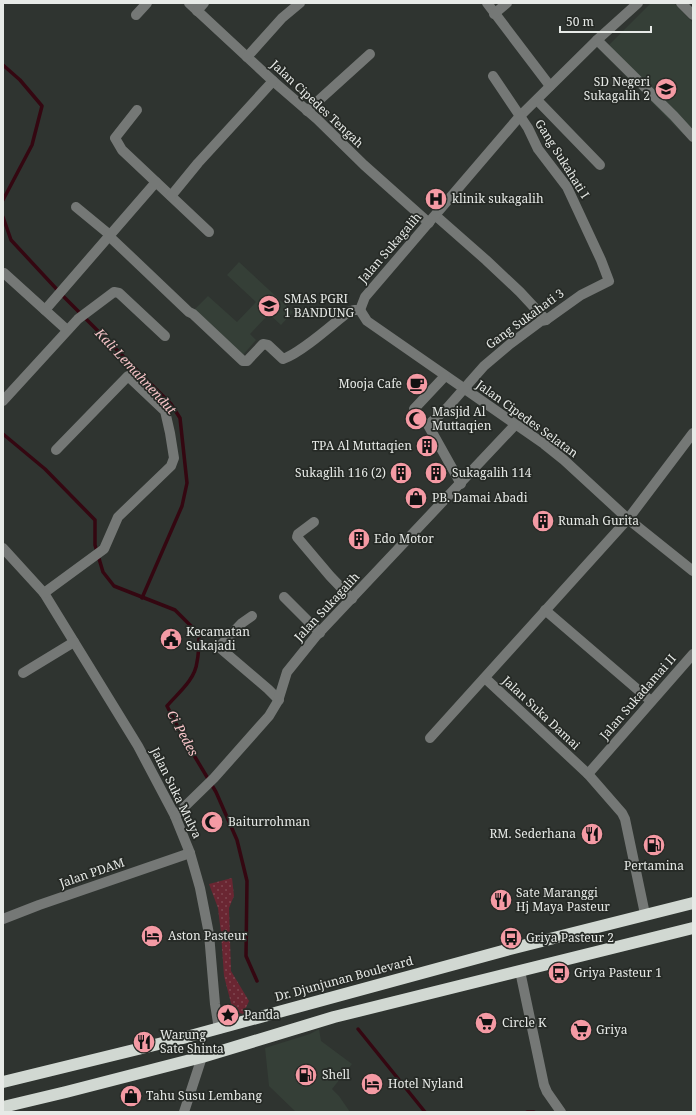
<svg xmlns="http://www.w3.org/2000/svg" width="696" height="1115" font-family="'Noto Serif',serif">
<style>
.built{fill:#353f37}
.garden{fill:url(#garden-dots)}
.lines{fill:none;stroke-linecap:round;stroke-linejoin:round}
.stream{stroke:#340711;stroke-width:3.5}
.minor{stroke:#757876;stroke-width:10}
.highway{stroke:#d1d8d2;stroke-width:12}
.labels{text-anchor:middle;stroke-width:3.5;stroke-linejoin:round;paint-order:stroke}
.poi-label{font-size:12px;fill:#e7eae7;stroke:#262a26;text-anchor:start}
.street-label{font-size:12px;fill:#e7eae7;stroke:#262a26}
.water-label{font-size:13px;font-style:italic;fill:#f8c5c9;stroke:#262a26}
</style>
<defs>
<pattern id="garden-dots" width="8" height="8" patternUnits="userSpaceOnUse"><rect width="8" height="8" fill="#6a2632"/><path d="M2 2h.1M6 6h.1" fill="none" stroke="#7f4650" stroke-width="1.8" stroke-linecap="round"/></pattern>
</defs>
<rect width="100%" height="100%" fill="#2f3430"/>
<g class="built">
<path d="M651 3H674L693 23V126L684 135 602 52Z"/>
<path d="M239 262 293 312 281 325 269 314 250 334 256 340 243 355 194 310 208 296 237 322 256 302 227 275Z"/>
<path d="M319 1029 321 1041 352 1064 332 1089 339 1096 350 1112H296L269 1086 265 1048 310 1034Z"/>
</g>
<path class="garden" d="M232 878 234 896 229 908 231 971 249 1001 243 1014 233 1011 224 976 221 933 218 908 209 884Z"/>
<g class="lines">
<g class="stream">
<path d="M3 65 20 80 42 106 32 145 3 200"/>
<path d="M3 217 11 240 63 296 171 404 180 418 187 483 182 506 142 598"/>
<path d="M3 434 45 469 95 520V545L103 572 114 586 175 610 199 634C199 643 199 653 197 662 195 680 178 693 167 706L183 737 216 792 237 840 247 881 246 956 257 981"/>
<path d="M358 1029 425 1112"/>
<path d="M527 1112H534"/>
</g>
<g class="minor">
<path d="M189 3 273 81 317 119 364 165 429 223"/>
<path d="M487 3 550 86"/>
<path d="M681 3 693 15"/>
<path d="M197 11 204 3"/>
<path d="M494 14 507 3"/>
<path d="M136 15 147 3"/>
<path d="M597 40 674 116 693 137"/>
<path d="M247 57 282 18 300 3"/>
<path d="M537 100 600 165"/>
<path d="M137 110 115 138 122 150 209 232"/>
<path d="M307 111 370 54"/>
<path d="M171 196 198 163 273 81"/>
<path d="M76 207 110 235"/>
<path d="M436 216 486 260 520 292 546 320"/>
<path d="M109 236 189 312 193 314 243 361H247L263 344 268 345 283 359C301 353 332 325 348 312L354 310H360"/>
<path d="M4 273 67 330"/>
<path d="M45 310 156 182"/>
<path d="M360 310 367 321 544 444 564 460 628 519 693 571"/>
<path d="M360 310 365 297 520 116 597 40 638 3"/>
<path d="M3 401 78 319 114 292 119 293 165 336"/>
<path d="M414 409 445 376"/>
<path d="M461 484 428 425 447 408 484 366 510 344 541 321 546 320 581 295 609 281 601 260 567 187 538 149 528 128 493 76"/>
<path d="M314 522 298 534 297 537 330 576 352 599"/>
<path d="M3 548 44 593 138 746 175 816 190 853 200 888 209 934 215 1004 219 1029"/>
<path d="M44 593 104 549 118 517 171 466 174 458 170 433 165 411 128 376 56 450"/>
<path d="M284 597 320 633"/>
<path d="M545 610 651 701"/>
<path d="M252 616 242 623 221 645 220 648 268 689 279 700"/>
<path d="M23 673 74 642"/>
<path d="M485 678 588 774 622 813 625 819 645 914"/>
<path d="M430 738 628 519 693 433"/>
<path d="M588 774 693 654"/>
<path d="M175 816 214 778 269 716 278 701 287 672 316 636 515 425"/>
<path d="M3 919 39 905 190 853"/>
<path d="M520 971 544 1085 547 1092 561 1112"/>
<path d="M184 1112 202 1057"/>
</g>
<g class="highway">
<path d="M3 1082 183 1038 510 949 693 903"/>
<path d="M3 1107 66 1092 202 1057 334 1017 693 928"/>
</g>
</g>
<defs>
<g id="school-disc" transform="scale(1.15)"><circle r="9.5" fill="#f49aa4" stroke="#262a26"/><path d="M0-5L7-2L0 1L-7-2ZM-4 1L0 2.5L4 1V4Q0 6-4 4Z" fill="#111"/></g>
<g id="hospital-disc" transform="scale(1.15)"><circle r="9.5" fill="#f49aa4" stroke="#262a26"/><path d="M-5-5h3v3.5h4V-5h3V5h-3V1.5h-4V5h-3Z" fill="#111"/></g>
<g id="cafe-disc" transform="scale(1.15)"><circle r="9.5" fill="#f49aa4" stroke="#262a26"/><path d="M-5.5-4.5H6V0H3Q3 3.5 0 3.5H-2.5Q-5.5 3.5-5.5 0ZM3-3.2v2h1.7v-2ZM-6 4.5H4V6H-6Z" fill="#111"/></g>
<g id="mosque-disc" transform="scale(1.15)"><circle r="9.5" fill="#f49aa4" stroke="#262a26"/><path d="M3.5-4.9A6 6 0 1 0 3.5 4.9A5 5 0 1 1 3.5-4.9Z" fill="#111"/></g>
<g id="building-disc" transform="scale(1.15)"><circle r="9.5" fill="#f49aa4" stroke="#262a26"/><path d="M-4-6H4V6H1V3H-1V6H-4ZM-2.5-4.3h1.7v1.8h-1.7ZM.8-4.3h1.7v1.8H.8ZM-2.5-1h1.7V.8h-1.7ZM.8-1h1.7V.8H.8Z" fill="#111"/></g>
<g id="shop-disc" transform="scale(1.15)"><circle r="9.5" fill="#f49aa4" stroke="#262a26"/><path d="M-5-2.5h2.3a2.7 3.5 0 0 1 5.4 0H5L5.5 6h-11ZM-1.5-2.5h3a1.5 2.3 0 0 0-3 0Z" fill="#111"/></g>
<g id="civic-disc" transform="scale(1.15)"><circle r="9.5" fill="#f49aa4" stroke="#262a26"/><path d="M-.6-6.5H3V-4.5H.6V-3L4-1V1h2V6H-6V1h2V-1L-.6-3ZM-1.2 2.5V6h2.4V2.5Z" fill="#111"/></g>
<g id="restaurant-disc" transform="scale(1.15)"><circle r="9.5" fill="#f49aa4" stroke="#262a26"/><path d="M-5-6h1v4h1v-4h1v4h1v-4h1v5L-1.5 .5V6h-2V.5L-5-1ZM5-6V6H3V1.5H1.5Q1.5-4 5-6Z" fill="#111"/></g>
<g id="fuel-disc" transform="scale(1.15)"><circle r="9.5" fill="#f49aa4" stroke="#262a26"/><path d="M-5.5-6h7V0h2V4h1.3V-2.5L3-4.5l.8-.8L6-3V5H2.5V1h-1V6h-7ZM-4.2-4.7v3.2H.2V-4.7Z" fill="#111"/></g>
<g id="hotel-disc" transform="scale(1.15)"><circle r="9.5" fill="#f49aa4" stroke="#262a26"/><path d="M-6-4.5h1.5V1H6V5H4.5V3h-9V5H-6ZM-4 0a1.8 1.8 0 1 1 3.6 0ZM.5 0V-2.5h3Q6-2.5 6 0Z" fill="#111"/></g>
<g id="bus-disc" transform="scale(1.15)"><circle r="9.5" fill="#f49aa4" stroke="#262a26"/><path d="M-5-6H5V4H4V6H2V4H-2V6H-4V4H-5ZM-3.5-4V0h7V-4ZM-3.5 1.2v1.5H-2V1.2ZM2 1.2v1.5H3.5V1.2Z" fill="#111"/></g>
<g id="sight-disc" transform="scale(1.15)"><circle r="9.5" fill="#f49aa4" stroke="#262a26"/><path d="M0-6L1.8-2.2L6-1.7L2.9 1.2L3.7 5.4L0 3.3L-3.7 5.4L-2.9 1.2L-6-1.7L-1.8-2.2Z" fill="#111"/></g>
<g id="supermarket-disc" transform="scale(1.15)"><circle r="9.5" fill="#f49aa4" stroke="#262a26"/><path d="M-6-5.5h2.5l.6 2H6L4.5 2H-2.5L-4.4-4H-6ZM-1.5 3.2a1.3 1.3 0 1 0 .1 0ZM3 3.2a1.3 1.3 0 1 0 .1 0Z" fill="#111"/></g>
</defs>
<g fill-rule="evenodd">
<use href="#school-disc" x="666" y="89"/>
<use href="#hospital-disc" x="436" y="199"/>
<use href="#school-disc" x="269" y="306"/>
<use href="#cafe-disc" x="417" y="384"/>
<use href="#mosque-disc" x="416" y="419"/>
<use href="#building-disc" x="427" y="446"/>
<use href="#building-disc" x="401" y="473"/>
<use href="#building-disc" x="436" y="473"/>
<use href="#shop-disc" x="416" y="498"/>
<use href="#building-disc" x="543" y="521"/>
<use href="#building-disc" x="359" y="539"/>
<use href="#civic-disc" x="171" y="639"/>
<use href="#mosque-disc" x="212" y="822"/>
<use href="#restaurant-disc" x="592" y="834"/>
<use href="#fuel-disc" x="654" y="845"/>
<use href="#restaurant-disc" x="501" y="900"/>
<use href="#hotel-disc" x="152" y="936"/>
<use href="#bus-disc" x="511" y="938"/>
<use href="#bus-disc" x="559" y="973"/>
<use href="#sight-disc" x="228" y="1015"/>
<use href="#supermarket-disc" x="486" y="1023"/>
<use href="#supermarket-disc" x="581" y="1030"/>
<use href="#restaurant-disc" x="144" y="1042"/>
<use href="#fuel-disc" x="306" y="1075"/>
<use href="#hotel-disc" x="372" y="1084"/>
<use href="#shop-disc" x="131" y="1096"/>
</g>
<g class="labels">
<g class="poi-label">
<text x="650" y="86" text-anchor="end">SD Negeri<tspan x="650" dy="14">Sukagalih 2</tspan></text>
<text x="452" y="203">klinik sukagalih</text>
<text x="284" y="303">SMAS PGRI<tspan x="284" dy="14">1 BANDUNG</tspan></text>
<text x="402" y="388" text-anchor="end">Mooja Cafe</text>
<text x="432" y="416">Masjid Al<tspan x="432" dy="14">Muttaqien</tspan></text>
<text x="412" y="450" text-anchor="end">TPA Al Muttaqien</text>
<text x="386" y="477" text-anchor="end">Sukaglih 116 (2)</text>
<text x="452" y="477">Sukagalih 114</text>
<text x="432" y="502">PB. Damai Abadi</text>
<text x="558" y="525">Rumah Gurita</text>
<text x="374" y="543">Edo Motor</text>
<text x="186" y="636">Kecamatan<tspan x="186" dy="14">Sukajadi</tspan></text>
<text x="228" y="826">Baiturrohman</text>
<text x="576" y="838" text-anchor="end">RM. Sederhana</text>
<text x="654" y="870" text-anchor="middle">Pertamina</text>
<text x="516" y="897">Sate Maranggi<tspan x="516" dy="14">Hj Maya Pasteur</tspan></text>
<text x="168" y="940">Aston Pasteur</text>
<text x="526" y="942">Griya Pasteur 2</text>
<text x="574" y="977">Griya Pasteur 1</text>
<text x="244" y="1019">Panda</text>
<text x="502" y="1027">Circle K</text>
<text x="596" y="1034">Griya</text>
<text x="160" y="1039">Warung<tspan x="160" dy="14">Sate Shinta</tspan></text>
<text x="322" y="1079">Shell</text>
<text x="388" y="1088">Hotel Nyland</text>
<text x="146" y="1100">Tahu Susu Lembang</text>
</g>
<g class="street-label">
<text transform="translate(317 104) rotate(43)" y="4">Jalan Cipedes Tengah</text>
<text transform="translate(562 159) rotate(58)" y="4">Gang Sukahati I</text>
<text transform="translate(390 248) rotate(-49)" y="4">Jalan Sukagalih</text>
<text transform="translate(525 319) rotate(-36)" y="4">Gang Sukahati 3</text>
<text transform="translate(527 419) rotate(36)" y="4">Jalan Cipedes Selatan</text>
<text transform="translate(327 607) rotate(-47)" y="4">Jalan Sukagalih</text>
<text transform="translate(638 697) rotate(-49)" y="4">Jalan Sukadamai II</text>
<text transform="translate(541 713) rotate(43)" y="4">Jalan Suka Damai</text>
<text transform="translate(176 793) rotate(64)" y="4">Jalan Suka Mulya</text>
<text transform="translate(92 873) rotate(-19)" y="4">Jalan PDAM</text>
<text transform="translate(344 979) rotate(-15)" y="4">Dr. Djunjunan Boulevard</text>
</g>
<g class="water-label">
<text transform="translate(136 371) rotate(47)" y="5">Kali Lemahnendut</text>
<text transform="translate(183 733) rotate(61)" y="5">Ci Pedes</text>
</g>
</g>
<rect width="696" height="1115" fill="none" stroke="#e7eae7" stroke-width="8"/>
<path d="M560 26v6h91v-6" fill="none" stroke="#e7eae7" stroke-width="2"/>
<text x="566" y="26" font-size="12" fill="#e7eae7" stroke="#262a26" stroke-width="3" paint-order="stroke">50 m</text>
</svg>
